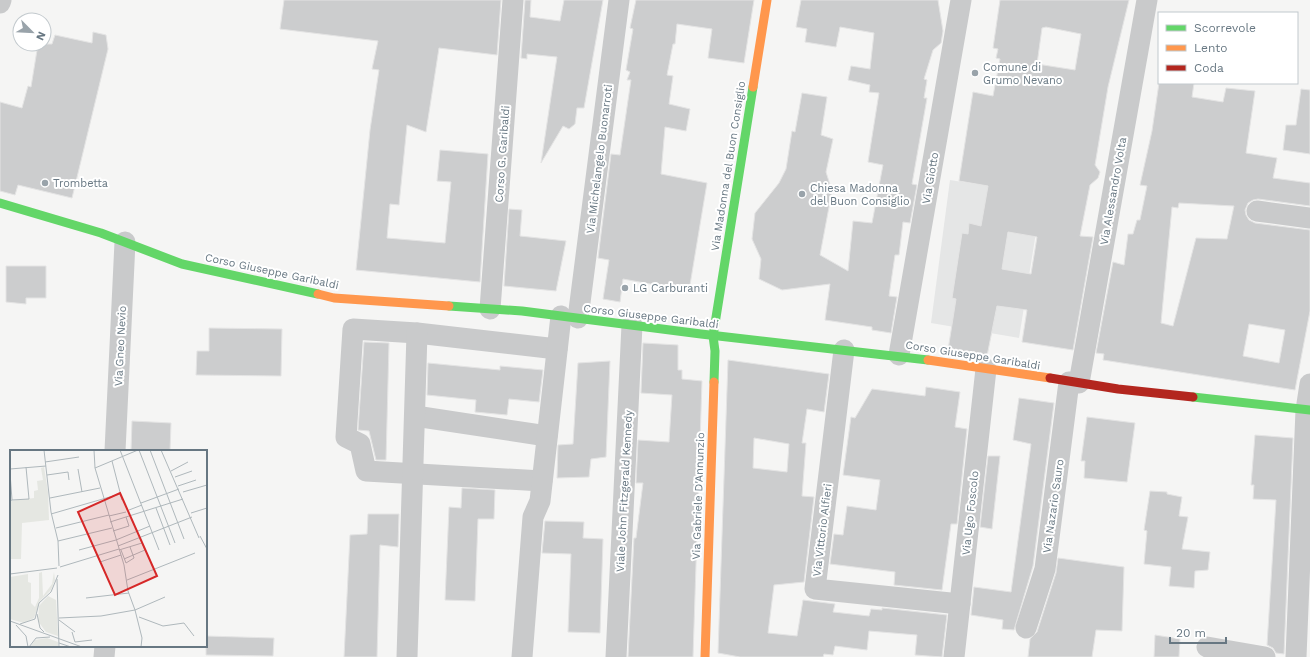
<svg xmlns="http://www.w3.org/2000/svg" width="1310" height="657" font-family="'Work Sans',sans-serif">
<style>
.built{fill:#e5e6e6}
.building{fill:#cccdce;stroke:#e4e4e4;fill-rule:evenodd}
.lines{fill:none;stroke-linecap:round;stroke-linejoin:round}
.street{stroke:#c9cacb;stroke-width:21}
.fast{stroke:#63d668;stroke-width:9}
.slow{stroke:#ff974d;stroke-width:9}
.jam{stroke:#b3261e;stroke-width:9}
.poi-dot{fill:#99a3aa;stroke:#fff;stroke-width:1.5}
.labels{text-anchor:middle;stroke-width:4;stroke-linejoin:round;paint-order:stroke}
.poi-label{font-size:11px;fill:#677782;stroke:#fff;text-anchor:start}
.street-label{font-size:11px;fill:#677782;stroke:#fff}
.inset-road{fill:none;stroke:#afb8bc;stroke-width:1}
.view{fill:#d62828;fill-opacity:0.15;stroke:#d62828;stroke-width:2}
.inset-edge{fill:none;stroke:#677782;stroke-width:2}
</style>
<rect width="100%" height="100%" fill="#f5f5f4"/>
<path class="built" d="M950 180 1042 195 1019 338 931 323Z"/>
<g class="building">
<path d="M284 0H501L497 55 439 48 426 132 407 125 399 205 390 204 387 238 445 243 451 182 437 181 440 150 488 154 480 282 356 270 370 130 379 70 372 69 378 41 280 29Z"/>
<path d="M525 0H531L530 17 560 21 564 0H603L584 108H577L575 124 569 129 563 126 541 163 557 57 527 54V59L521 58Z"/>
<path d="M636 0H754L744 63 708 58 712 29 677 24 675 44H673L667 75 673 76 669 104 690 109 686 131 665 127 661 174 707 183 689 291 623 279 620 302 603 299 609 260 598 258 611 154 620 155 631 80H627L630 72 626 70 633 29 630 28Z"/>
<path d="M801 0H938L943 31 941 43 933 50 924 79 927 80 924 98H927L912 184 917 185 910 223 903 222 899 255H895L889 296 897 297 891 333 872 330V327L825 320 830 284 782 290 759 279 761 259 752 239 755 213 779 183 786 169 792 131 795 132 802 93 827 97 821 135 833 139 826 172 832 191 820 255 848 271 853 221 872 223 883 165 868 162 879 93 869 92 870 85 848 80 851 66 870 69 874 33 840 27 836 47 805 42 807 29 796 27Z"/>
<path d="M1000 0H1129L1108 87 1095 165 1100 172 1098 178 1090 185 1080 236 1093 237 1073 350 1022 342 1027 310 997 306 987 356 948 350 956 299 952 298 962 233 968 234 969 223 981 226 988 186 959 181 973 92 993 96 1000 59 996 58 998 49 993 48ZM1046 27 1081 34 1075 70 1037 64 1042 28ZM1008 232 1037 237 1031 274 1002 269Z"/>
<path d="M93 32 106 35 108 49 72 198 18 185 15 195 0 191V102L22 108 28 86 31 87 38 44H52L55 35 92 43Z"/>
<path d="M1159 83H1194L1192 97 1223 102 1226 88 1255 91 1246 153 1277 158 1273 178 1310 183V206L1258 199 1253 200 1248 203 1245 210 1246 215 1249 220 1255 223 1310 230V311L1295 390 1103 360 1104 354 1096 353 1113 262 1124 265 1128 234H1133L1137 220H1140L1147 186 1140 185 1152 131ZM1179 203 1234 206 1227 239 1196 238 1173 326 1161 323 1172 207 1178 208ZM1249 324 1285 330 1279 363 1243 356Z"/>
<path d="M1301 89 1310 90V154L1283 150 1286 125H1296Z"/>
<path d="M509 209 522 210 520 236 566 241 556 291 504 286Z"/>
<path d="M6 266H46V298H26V304L6 302Z"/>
<path d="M209 328 282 329 281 376 196 375 197 351H209Z"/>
<path d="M364 342 389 343 386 460H376L369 431 358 430Z"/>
<path d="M643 343 678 345V370H682V379L702 381 693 657H628L634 538H636L643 483H636L638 440 669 442 672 395 641 393Z"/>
<path d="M728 360 829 374 824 412 807 409 802 443H806L802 496 814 497 804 582 774 585 768 633 797 636 803 600 835 604 833 612 869 616 871 609 882 610V608L947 615 942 657 915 655 917 635 869 631 867 650 835 646 833 655 824 654 823 657H740L718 653ZM754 438 789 444 787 472 753 468Z"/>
<path d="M610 361 606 457 591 459 589 477 557 478 558 445 573 444 578 363Z"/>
<path d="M428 363 500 370V366L543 370 539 402 509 399 507 415 475 412 476 400 427 395Z"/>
<path d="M926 387 960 392 955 427 967 429 957 524H951L942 590 894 585 895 572 830 564 834 534 843 535 847 506 876 510 880 480 843 475 851 417 855 418 872 389 925 396Z"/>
<path d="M1019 398 1054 403 1033 566 1014 630 1002 629 1003 620 971 615 974 587 1011 592 1031 444 1013 440Z"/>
<path d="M1087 417 1135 423 1127 482 1084 478 1085 461H1081Z"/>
<path d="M132 421 171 423 170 451H131Z"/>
<path d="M1255 435 1293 438 1284 654 1276 653 1273 648 1267 645 1276 500 1253 499 1254 485H1251Z"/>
<path d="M988 456H1000L992 529 980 527Z"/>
<path d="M462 488 495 490 494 519H478L475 601 445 600 449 507 461 508Z"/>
<path d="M1150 491 1167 492V494L1182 497 1179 516 1188 517 1182 549 1210 552 1208 570 1195 571 1194 588 1169 586 1171 567 1144 564 1147 531 1144 530Z"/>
<path d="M368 514H399L398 547 380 545 377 657H344L350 535 367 534Z"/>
<path d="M545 521 584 522 583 538 603 539 600 633 568 632 571 554 542 553Z"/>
<path d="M1058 558 1124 567 1122 631 1096 630 1092 657H1028L1030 639 1037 632 1056 573Z"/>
<path d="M1155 635 1180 639 1179 657H1154Z"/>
<path d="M206 636 274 638 273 656 206 655Z"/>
</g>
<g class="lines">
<g class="street">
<path d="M0 3 1 0"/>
<path d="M1257 211 1310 218"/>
<path d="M490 309 513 0"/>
<path d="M578 318 619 0"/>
<path d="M844 350 815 589 960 604"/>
<path d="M899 355 961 0"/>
<path d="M1079 383 1147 0"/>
<path d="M415 416 547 436"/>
<path d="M115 451 125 242"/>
<path d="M542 481 366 471 360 444 346 437 353 329 417 333 557 349"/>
<path d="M1026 628 1045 569 1069 382"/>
<path d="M1207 647 1265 657"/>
<path d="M104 657 105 646"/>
<path d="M407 657 417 333"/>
<path d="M522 657 533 517 540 501 561 316"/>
<path d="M616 657 632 325"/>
<path d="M954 657 986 369"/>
<path d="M1296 657 1306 410 1310 384"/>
</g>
<g class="fast">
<path d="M0 203 101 233 182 264 318 294"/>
<path d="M449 306 522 311 701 334 928 360"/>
<path d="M714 382 715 351 713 336 753 87"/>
<path d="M1193 397 1310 410"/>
</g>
<g class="slow">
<path d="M753 87 767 0"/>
<path d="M318 294 334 298 449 306"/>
<path d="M928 360 1050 378"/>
<path d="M705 657 714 382"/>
</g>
<path class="jam" d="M1050 378 1118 389 1193 397"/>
</g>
<g class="poi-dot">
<circle cx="975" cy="73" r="4"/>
<circle cx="45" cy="183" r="4"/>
<circle cx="802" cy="194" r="4"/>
<circle cx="625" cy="288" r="4"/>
</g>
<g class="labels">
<g class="poi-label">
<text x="983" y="71">Comune di<tspan x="983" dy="13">Grumo Nevano</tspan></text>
<text x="53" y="187">Trombetta</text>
<text x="810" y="192">Chiesa Madonna<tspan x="810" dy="13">del Buon Consiglio</tspan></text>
<text x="633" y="292">LG Carburanti</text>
</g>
<g class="street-label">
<text transform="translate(502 154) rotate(-86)" y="4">Corso G. Garibaldi</text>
<text transform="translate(599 159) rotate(-83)" y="4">Via Michelangelo Buonarroti</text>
<text transform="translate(728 166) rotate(-81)" y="4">Via Madonna del Buon Consiglio</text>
<text transform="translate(930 178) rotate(-80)" y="4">Via Giotto</text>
<text transform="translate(1113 191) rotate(-80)" y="4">Via Alessandro Volta</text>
<text transform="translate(272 271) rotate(12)" y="4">Corso Giuseppe Garibaldi</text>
<text transform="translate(651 316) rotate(7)" y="4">Corso Giuseppe Garibaldi</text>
<text transform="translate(120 346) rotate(-87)" y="4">Via Gneo Nevio</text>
<text transform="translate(973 355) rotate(9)" y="4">Corso Giuseppe Garibaldi</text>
<text transform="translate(624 491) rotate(-87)" y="4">Viale John Fitzgerald Kennedy</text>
<text transform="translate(698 496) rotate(-88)" y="4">Via Gabriele D'Annunzio</text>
<text transform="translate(1053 506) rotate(-82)" y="4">Via Nazario Sauro</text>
<text transform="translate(970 513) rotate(-84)" y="4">Via Ugo Foscolo</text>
<text transform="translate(822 530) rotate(-83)" y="4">Via Vittorio Alfieri</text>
</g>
</g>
<g transform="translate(10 450)">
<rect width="197" height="197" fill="#f5f5f4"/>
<path d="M34 17 38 42 39 70 12 73 11 109H0V51L24 48V41L28 40 27 31 33 30 31 18ZM32 122 33 146 42 134 44 122 45 130 41 140 30 151 24 168 14 173 0 169V127L18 124V132L21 133V153L25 157 29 148V123ZM38 146 46 150 48 186 36 182 28 171 29 156ZM37 188 48 192V197H20L25 190Z" fill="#e5e7e2"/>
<path class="inset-road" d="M34 0 41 62 48 91 49 116M84 0 85 18 114 115 118 141 125 160 155 147M110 0 149 100M129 0 165 93M140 0 174 89M151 0 189 88M102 11 112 50M35 12 69 7M85 18 128 0M0 19 36 16M68 19 72 42M161 21 178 12M0 23 2 50 0 51M37 25 58 22 59 30M165 27 182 21M168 36 186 30M173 42 197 35M40 48 90 38M2 50 19 49 16 17M131 53 169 39M146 58 160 95M119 60 132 55M181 63 197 58M41 64 110 44M99 66 116 62M100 72 173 49M46 78 99 65M103 81 119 76 116 67M190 86 197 99M48 91 102 78M108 96 182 67M69 100 106 90 140 76M109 100 132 93 135 100 114 109M111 100 116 113 124 108 120 97M90 112 111 105M50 117 109 99M0 124 47 118M47 129 49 197M117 130 185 103M76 148 119 143M27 164 30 178 34 182M129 167 153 176 174 173 184 186M49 168 91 166 125 160 132 188 131 197M49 170 65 182M0 171 72 197M10 174 25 169 29 153 41 142 48 125M6 175 16 186 18 197M62 182 65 192 82 190M49 193 61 197M19 197 26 188 40 187"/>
<path class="view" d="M110 43 147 126 105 145 68 62Z"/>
<rect width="197" height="197" class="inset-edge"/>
</g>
<rect x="1158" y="12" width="140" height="72" fill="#ffffff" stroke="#c2c9cd"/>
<rect x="1166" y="25" width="20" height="6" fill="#63d668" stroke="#c2c9cd"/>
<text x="1194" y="32" font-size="12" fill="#677782">Scorrevole</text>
<rect x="1166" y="45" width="20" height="6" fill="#ff974d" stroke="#c2c9cd"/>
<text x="1194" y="52" font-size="12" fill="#677782">Lento</text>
<rect x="1166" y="65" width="20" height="6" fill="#b3261e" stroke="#c2c9cd"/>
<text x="1194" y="72" font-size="12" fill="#677782">Coda</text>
<g transform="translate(32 32) rotate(114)"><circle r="19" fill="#ffffff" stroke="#c2c9cd"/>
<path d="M0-3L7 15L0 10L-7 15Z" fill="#99a3aa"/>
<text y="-6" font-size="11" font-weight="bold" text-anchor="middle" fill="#677782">N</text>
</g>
<path d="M1170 637v6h56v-6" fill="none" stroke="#677782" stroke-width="2"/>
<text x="1176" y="637" font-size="12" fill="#677782" stroke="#ffffff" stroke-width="3" paint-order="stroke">20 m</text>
</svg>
